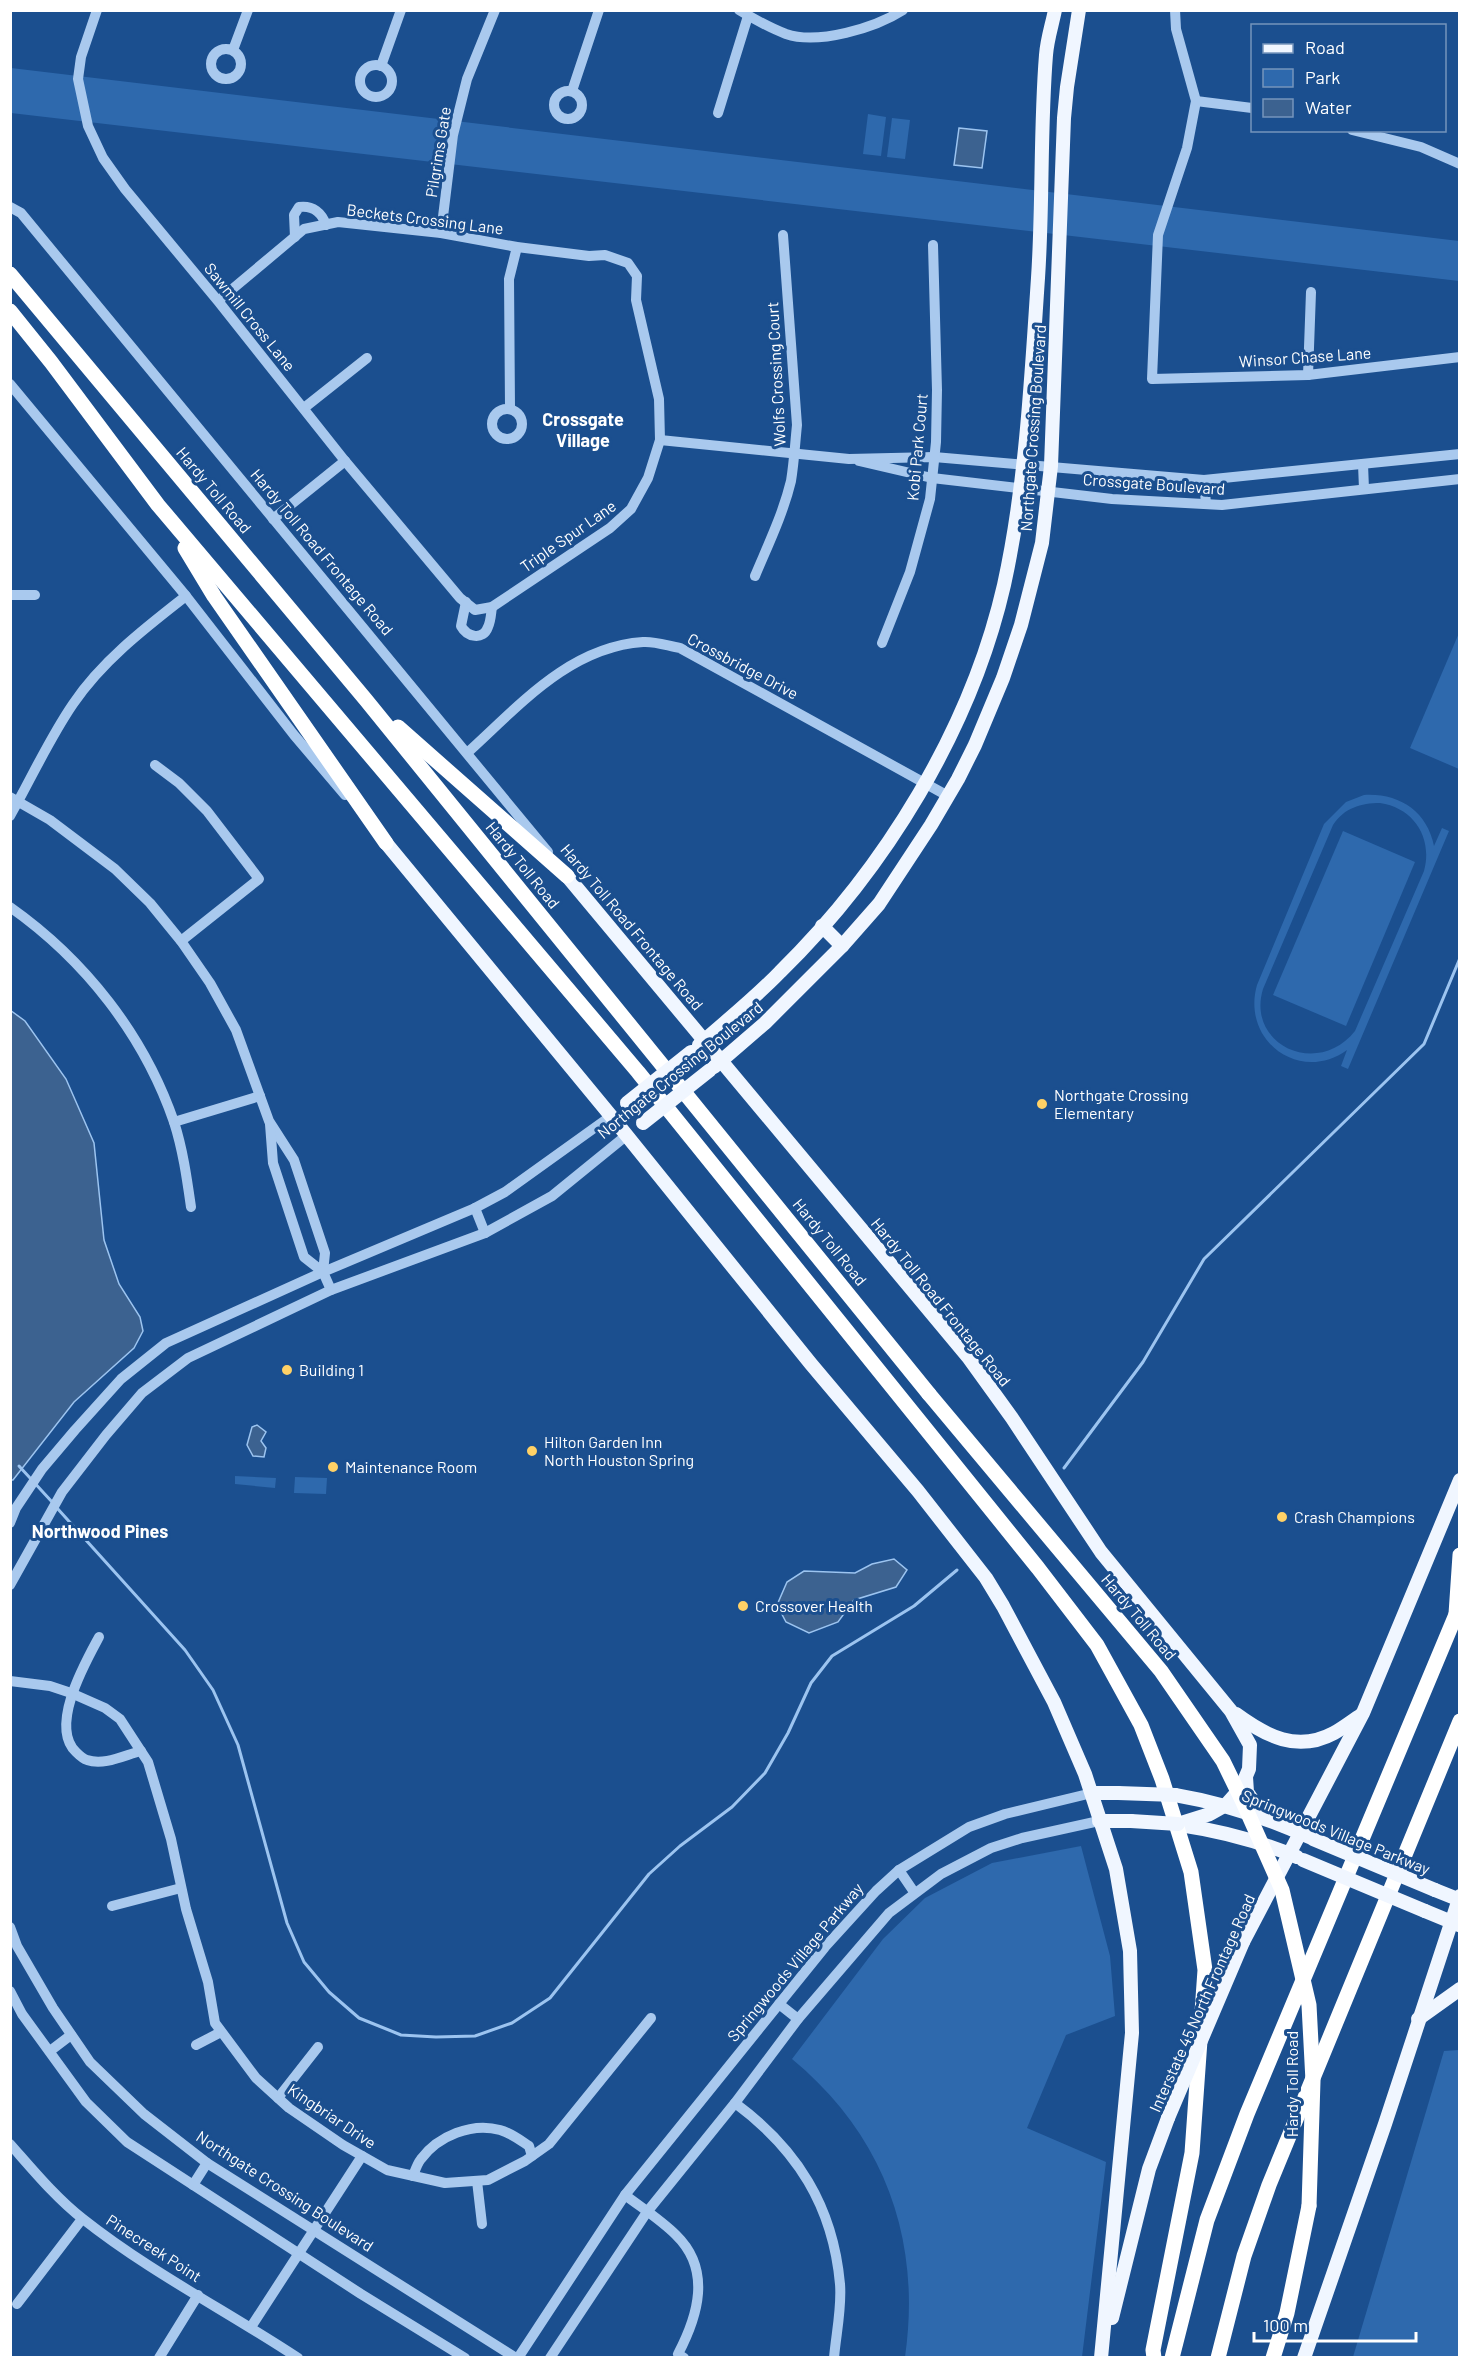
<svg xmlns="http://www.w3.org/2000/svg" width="1470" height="2368" font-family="Barlow,sans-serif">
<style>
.green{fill:#2e69ad;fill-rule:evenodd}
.water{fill:#3c6290;stroke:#9cc4f0;stroke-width:1.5}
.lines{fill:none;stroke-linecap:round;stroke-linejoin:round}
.stream{stroke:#9cc4f0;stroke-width:3}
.minor{stroke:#a9c9ee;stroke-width:10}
.major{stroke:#f0f6ff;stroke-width:14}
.highway{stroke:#fff;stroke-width:15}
.major-bridge{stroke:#f0f6ff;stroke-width:14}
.highway-bridge{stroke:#fff;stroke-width:15}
.poi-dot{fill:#ffd166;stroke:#1b4f8f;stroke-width:2}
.labels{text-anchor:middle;stroke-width:6;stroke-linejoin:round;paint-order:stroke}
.street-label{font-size:16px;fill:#fff;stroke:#1b4f8f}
.poi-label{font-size:16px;fill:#fff;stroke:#1b4f8f;text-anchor:start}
.neighbourhood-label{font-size:18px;font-weight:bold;fill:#fff;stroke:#1b4f8f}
</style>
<rect width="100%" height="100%" fill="#1b4f8f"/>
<g class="green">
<path d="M11 68 1459 241V281L11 113Z"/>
<path d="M868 114 886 117 881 156 863 154Z"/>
<path d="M892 118 910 120 905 159 887 157Z"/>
<path d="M1459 633 1460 769H1459L1410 748Z"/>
<path d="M1364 795C1399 793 1427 811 1434 846L1442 828 1449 831 1348 1069 1341 1066 1347 1050C1300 1084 1241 1041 1257 985L1324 824 1346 802ZM1380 803C1414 808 1433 838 1424 871L1355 1031C1318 1078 1246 1045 1263 989L1333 825C1344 808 1361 803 1380 803Z"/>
<path d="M1343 831 1415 862 1346 1026 1273 995Z"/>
<path d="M235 1476 276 1478 275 1488 235 1484Z"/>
<path d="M295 1477 327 1478 326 1494 294 1493Z"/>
<path d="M1081 1846 1110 1956 1115 2016 1066 2035 1027 2128 1106 2162 1082 2357H905C922 2239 884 2135 792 2059L883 1939 925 1898 992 1863Z"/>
<path d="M1459 2050V2357H1353L1444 2051Z"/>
</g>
<g class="water">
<path d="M959 128 987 131 982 168 954 165Z"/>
<path d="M10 1010 25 1021 66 1079 94 1143 104 1240 119 1284 140 1317 143 1331 134 1348 74 1402 13 1480H11Z"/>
<path d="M257 1425 266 1432 261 1441 266 1448 264 1457 253 1456 247 1445 252 1427Z"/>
<path d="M894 1559 907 1570 896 1587 854 1600 838 1622 809 1633 786 1622 777 1605 787 1582 804 1571 855 1573 872 1564Z"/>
</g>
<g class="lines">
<g class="stream">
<path d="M19 1466 53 1503"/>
<path d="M1064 1468 1143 1362 1204 1259 1424 1044 1460 958"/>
<path d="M57 1508 185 1650 213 1690 238 1745 287 1923 304 1962 329 1992 359 2018 401 2035 436 2037 475 2036 512 2023 550 1998 649 1874 680 1846 732 1807 765 1773 788 1733 811 1683 832 1656 914 1606 957 1570"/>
</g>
<g class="minor">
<path d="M97 10 81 57 78 79 88 126 103 158 125 189 218 301 345 461 460 598 475 610 492 607 610 528 631 509 648 478 660 440 659 399 636 300 637 276 628 263 605 255 589 256 517 247 441 233 338 222 304 229 218 301"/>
<path d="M739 10C754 19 770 28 786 34 818 45 875 28 903 10"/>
<path d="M1175 10 1176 29 1196 101 1187 148 1158 235 1152 379 1308 375 1460 357"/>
<circle cx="226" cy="64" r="15"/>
<path d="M233 50 248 10"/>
<circle cx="376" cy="81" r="16"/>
<path d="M381 66 401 10"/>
<circle cx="568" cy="105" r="14"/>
<path d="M572 91 599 10"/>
<path d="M1196 101 1252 108"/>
<path d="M718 113 748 16"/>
<path d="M1352 130 1421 147 1460 164"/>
<path d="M10 207 21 213 548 852"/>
<path d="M441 233 453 135 467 79 495 10"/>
<path d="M295 237 294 215 299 207C313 205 322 213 326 225"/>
<path d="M1308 375 1311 292"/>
<path d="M10 384 186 596 294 735 345 795"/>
<path d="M304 408 367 358"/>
<path d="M510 408 509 279 517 247"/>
<circle cx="507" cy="424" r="15"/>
<path d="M660 440 849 459 934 457 1204 480 1460 454"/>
<path d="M859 461 932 478 1112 499 1222 505 1460 479"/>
<path d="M1363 464 1364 489"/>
<path d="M1204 480 1206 504"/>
<path d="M273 519 345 461"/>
<path d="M755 576C768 545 783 514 791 481 794 463 795 444 797 425L783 235"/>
<path d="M10 595H35"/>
<path d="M466 602 461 626C467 637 483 641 488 627 491 621 491 613 492 607"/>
<path d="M882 643 910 572 930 499 936 442 937 390 933 245"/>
<path d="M467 753C519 706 569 647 643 642 655 641 668 646 680 648L948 796"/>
<path d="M155 765 179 783 207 811 259 879 181 941"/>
<path d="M10 797 50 820 115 869 150 903 181 941 210 983 236 1030 269 1121 294 1160 325 1253 323 1272 331 1290"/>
<path d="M10 816C31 779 49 739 73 704 102 661 145 628 186 596"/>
<path d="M10 907C85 960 144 1035 174 1122 183 1150 187 1179 191 1207"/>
<path d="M174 1122 260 1096"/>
<path d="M270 1124 273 1163 304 1257 323 1272"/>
<path d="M475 1208 485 1233"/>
<path d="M10 1523 16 1508 42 1469 75 1430 121 1379 166 1343 323 1272 475 1208 505 1192 611 1116"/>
<path d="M10 1585 62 1492 106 1435 142 1393 188 1358 331 1290 485 1233 552 1196 627 1135"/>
<path d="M99 1637C85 1663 49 1726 76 1752 79 1755 83 1759 87 1760 104 1766 125 1755 141 1751"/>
<path d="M10 1681 50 1686 71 1693 105 1708 120 1719 148 1762 171 1839 186 1909 208 1982 215 2023 256 2078 289 2108 343 2145 387 2170 445 2183 488 2180 525 2161 549 2144 651 2018"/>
<path d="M899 1870 914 1892"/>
<path d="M112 1906 181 1888"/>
<path d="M10 1927 17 1946 53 2008 90 2062 144 2114 207 2163 516 2358"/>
<path d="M10 1991 22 2014 86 2102 127 2142 361 2294 465 2358"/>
<path d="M779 2004 798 2019"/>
<path d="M196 2045 221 2032"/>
<path d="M50 2051 71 2035"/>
<path d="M278 2098 318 2047"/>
<path d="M735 2103C797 2149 833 2206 840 2284 842 2308 836 2334 834 2358"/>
<path d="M10 2144C33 2170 56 2198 83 2219 150 2272 227 2311 298 2358"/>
<path d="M413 2176C415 2171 417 2164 421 2159 438 2136 472 2122 500 2130 511 2133 520 2140 529 2146L532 2156"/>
<path d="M477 2181 482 2224"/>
<path d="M193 2185 207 2163"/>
<path d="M625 2195C642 2208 661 2220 676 2235 712 2270 698 2316 678 2354L684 2358"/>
<path d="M17 2304 82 2219"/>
<path d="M251 2327 362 2156"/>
<path d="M159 2358 198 2295"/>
<path d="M518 2358 625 2195 825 1947 876 1891 899 1870 969 1827 1005 1814 1092 1793"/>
<path d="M550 2358 647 2212 735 2103 798 2019 889 1913 941 1874 991 1848 1022 1838 1099 1821"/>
</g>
<g class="major">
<path d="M386 843 611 1116 811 1364 918 1491 986 1578 1003 1606 1054 1702 1085 1774 1116 1869 1130 1951 1132 2033 1101 2358"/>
<path d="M567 876 968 1357 1012 1418 1101 1552 1231 1711 1250 1745 1249 1769 1241 1788 1226 1805 1210 1814 1178 1824"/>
<path d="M822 926 842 946"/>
<path d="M699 1045C726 1021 755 998 780 972 885 869 971 729 1004 585 1026 485 1031 381 1038 278 1043 204 1040 129 1046 55 1047 40 1052 25 1055 10"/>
<path d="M714 1067 765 1023 842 946 879 904 931 825 958 779 975 745 1003 678 1021 625 1042 543 1051 466 1064 118 1067 87 1079 10"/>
<path d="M1236 1714C1266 1736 1297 1753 1334 1733 1343 1728 1352 1721 1361 1715"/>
<path d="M1246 1777 1247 1792 1264 1817"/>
<path d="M1092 1793H1118"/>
<path d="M1175 1795C1222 1803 1265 1817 1309 1837"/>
<path d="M1099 1821H1131"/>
<path d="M1180 1825C1221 1831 1259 1841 1297 1857"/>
<path d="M1435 1890 1460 1900"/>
<path d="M1425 1911 1459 1925"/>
<path d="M1243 1942 1363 1713 1460 1480"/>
<path d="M1418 2019 1460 1989"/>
<path d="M1112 2318 1149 2169 1168 2118"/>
<path d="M1304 2358 1385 2124 1460 1896"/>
</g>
<g class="highway">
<path d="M10 274 366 700 929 1394"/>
<path d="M10 311 51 362 158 505 638 1072 1038 1568 1097 1645 1141 1725 1162 1779 1191 1872 1205 1970 1192 2153 1153 2350 1154 2358"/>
<path d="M185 548 214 596 386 843"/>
<path d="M398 727 567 876"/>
<path d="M1456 1614 1460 1555"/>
<path d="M1172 2358 1207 2220 1247 2114 1460 1605"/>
<path d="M1218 2358 1244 2256 1269 2185 1460 1721"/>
<path d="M1273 2358 1287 2313 1309 2206"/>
</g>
<g class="major-bridge">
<path d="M627 1103 691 1052"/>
<path d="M643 1123 710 1070"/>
<path d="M1118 1793 1175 1795"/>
<path d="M1131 1821 1178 1824"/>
<path d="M1313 1839 1435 1890"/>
<path d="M1303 1860 1425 1911"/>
<path d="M1168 2118 1243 1942"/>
</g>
<path class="highway-bridge" d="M929 1394 1161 1671 1223 1761 1242 1800 1282 1890 1309 2005 1313 2081 1309 2206"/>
</g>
<g class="poi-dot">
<circle cx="1042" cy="1104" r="6"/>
<circle cx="287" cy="1370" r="6"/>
<circle cx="532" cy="1451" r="6"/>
<circle cx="333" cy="1467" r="6"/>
<circle cx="1282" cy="1517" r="6"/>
<circle cx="743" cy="1606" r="6"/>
</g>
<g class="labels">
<g class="street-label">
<text transform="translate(438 152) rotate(-81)" y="6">Pilgrims Gate</text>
<text transform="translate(425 219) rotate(7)" y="6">Beckets Crossing Lane</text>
<text transform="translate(250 317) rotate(51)" y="6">Sawmill Cross Lane</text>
<text transform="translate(1305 357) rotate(-4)" y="6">Winsor Chase Lane</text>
<text transform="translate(776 374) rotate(-93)" y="6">Wolfs Crossing Court</text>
<text transform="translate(1033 428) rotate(-86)" y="6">Northgate Crossing Boulevard</text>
<text transform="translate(917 447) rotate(-85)" y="6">Kobi Park Court</text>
<text transform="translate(1154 484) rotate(4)" y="6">Crossgate Boulevard</text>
<text transform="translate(214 490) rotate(50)" y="6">Hardy Toll Road</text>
<text transform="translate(568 536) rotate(-35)" y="6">Triple Spur Lane</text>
<text transform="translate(322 552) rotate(50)" y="6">Hardy Toll Road Frontage Road</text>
<text transform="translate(743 666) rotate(28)" y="6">Crossbridge Drive</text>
<text transform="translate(523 865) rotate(51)" y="6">Hardy Toll Road</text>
<text transform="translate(632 927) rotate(50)" y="6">Hardy Toll Road Frontage Road</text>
<text transform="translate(680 1070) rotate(-39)" y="6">Northgate Crossing Boulevard</text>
<text transform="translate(830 1242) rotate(51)" y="6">Hardy Toll Road</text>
<text transform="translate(941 1302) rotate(51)" y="6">Hardy Toll Road Frontage Road</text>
<text transform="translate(1139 1617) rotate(50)" y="6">Hardy Toll Road</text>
<text transform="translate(1336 1832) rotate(22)" y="6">Springwoods Village Parkway</text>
<text transform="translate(795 1962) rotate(-50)" y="6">Springwoods Village Parkway</text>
<text transform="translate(1202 2003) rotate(-66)" y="6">Interstate 45 North Frontage Road</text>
<text transform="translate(1292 2084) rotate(-90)" y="6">Hardy Toll Road</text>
<text transform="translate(332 2116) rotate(34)" y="6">Kingbriar Drive</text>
<text transform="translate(285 2191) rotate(33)" y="6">Northgate Crossing Boulevard</text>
<text transform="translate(154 2248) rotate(33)" y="6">Pinecreek Point</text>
</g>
<g class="poi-label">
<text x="1054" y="1101">Northgate Crossing<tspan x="1054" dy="18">Elementary</tspan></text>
<text x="299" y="1376">Building 1</text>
<text x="544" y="1448">Hilton Garden Inn<tspan x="544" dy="18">North Houston Spring</tspan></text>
<text x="345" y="1473">Maintenance Room</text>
<text x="1294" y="1523">Crash Champions</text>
<text x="755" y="1612">Crossover Health</text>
</g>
<g class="neighbourhood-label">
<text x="583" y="426">Crossgate<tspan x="583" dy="21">Village</tspan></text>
<text x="100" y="1538">Northwood Pines</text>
</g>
</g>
<rect width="1470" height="2368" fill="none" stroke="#ffffff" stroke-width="24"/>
<rect x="1251" y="24" width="195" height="108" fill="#1b4f8f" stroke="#7695bc" stroke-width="1.5"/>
<rect x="1263" y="44" width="30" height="9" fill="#f0f6ff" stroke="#7695bc" stroke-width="1.5"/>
<text x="1305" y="54" font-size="18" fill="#ffffff">Road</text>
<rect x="1263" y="69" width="30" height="18" fill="#2e69ad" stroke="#7695bc" stroke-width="1.5"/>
<text x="1305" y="84" font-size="18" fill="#ffffff">Park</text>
<rect x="1263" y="99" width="30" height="18" fill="#3c6290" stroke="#7695bc" stroke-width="1.5"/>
<text x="1305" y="114" font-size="18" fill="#ffffff">Water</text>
<path d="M1254 2332v9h162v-9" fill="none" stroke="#ffffff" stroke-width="3"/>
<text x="1263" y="2332" font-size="18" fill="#ffffff" stroke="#1b4f8f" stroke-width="4.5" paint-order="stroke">100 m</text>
</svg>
